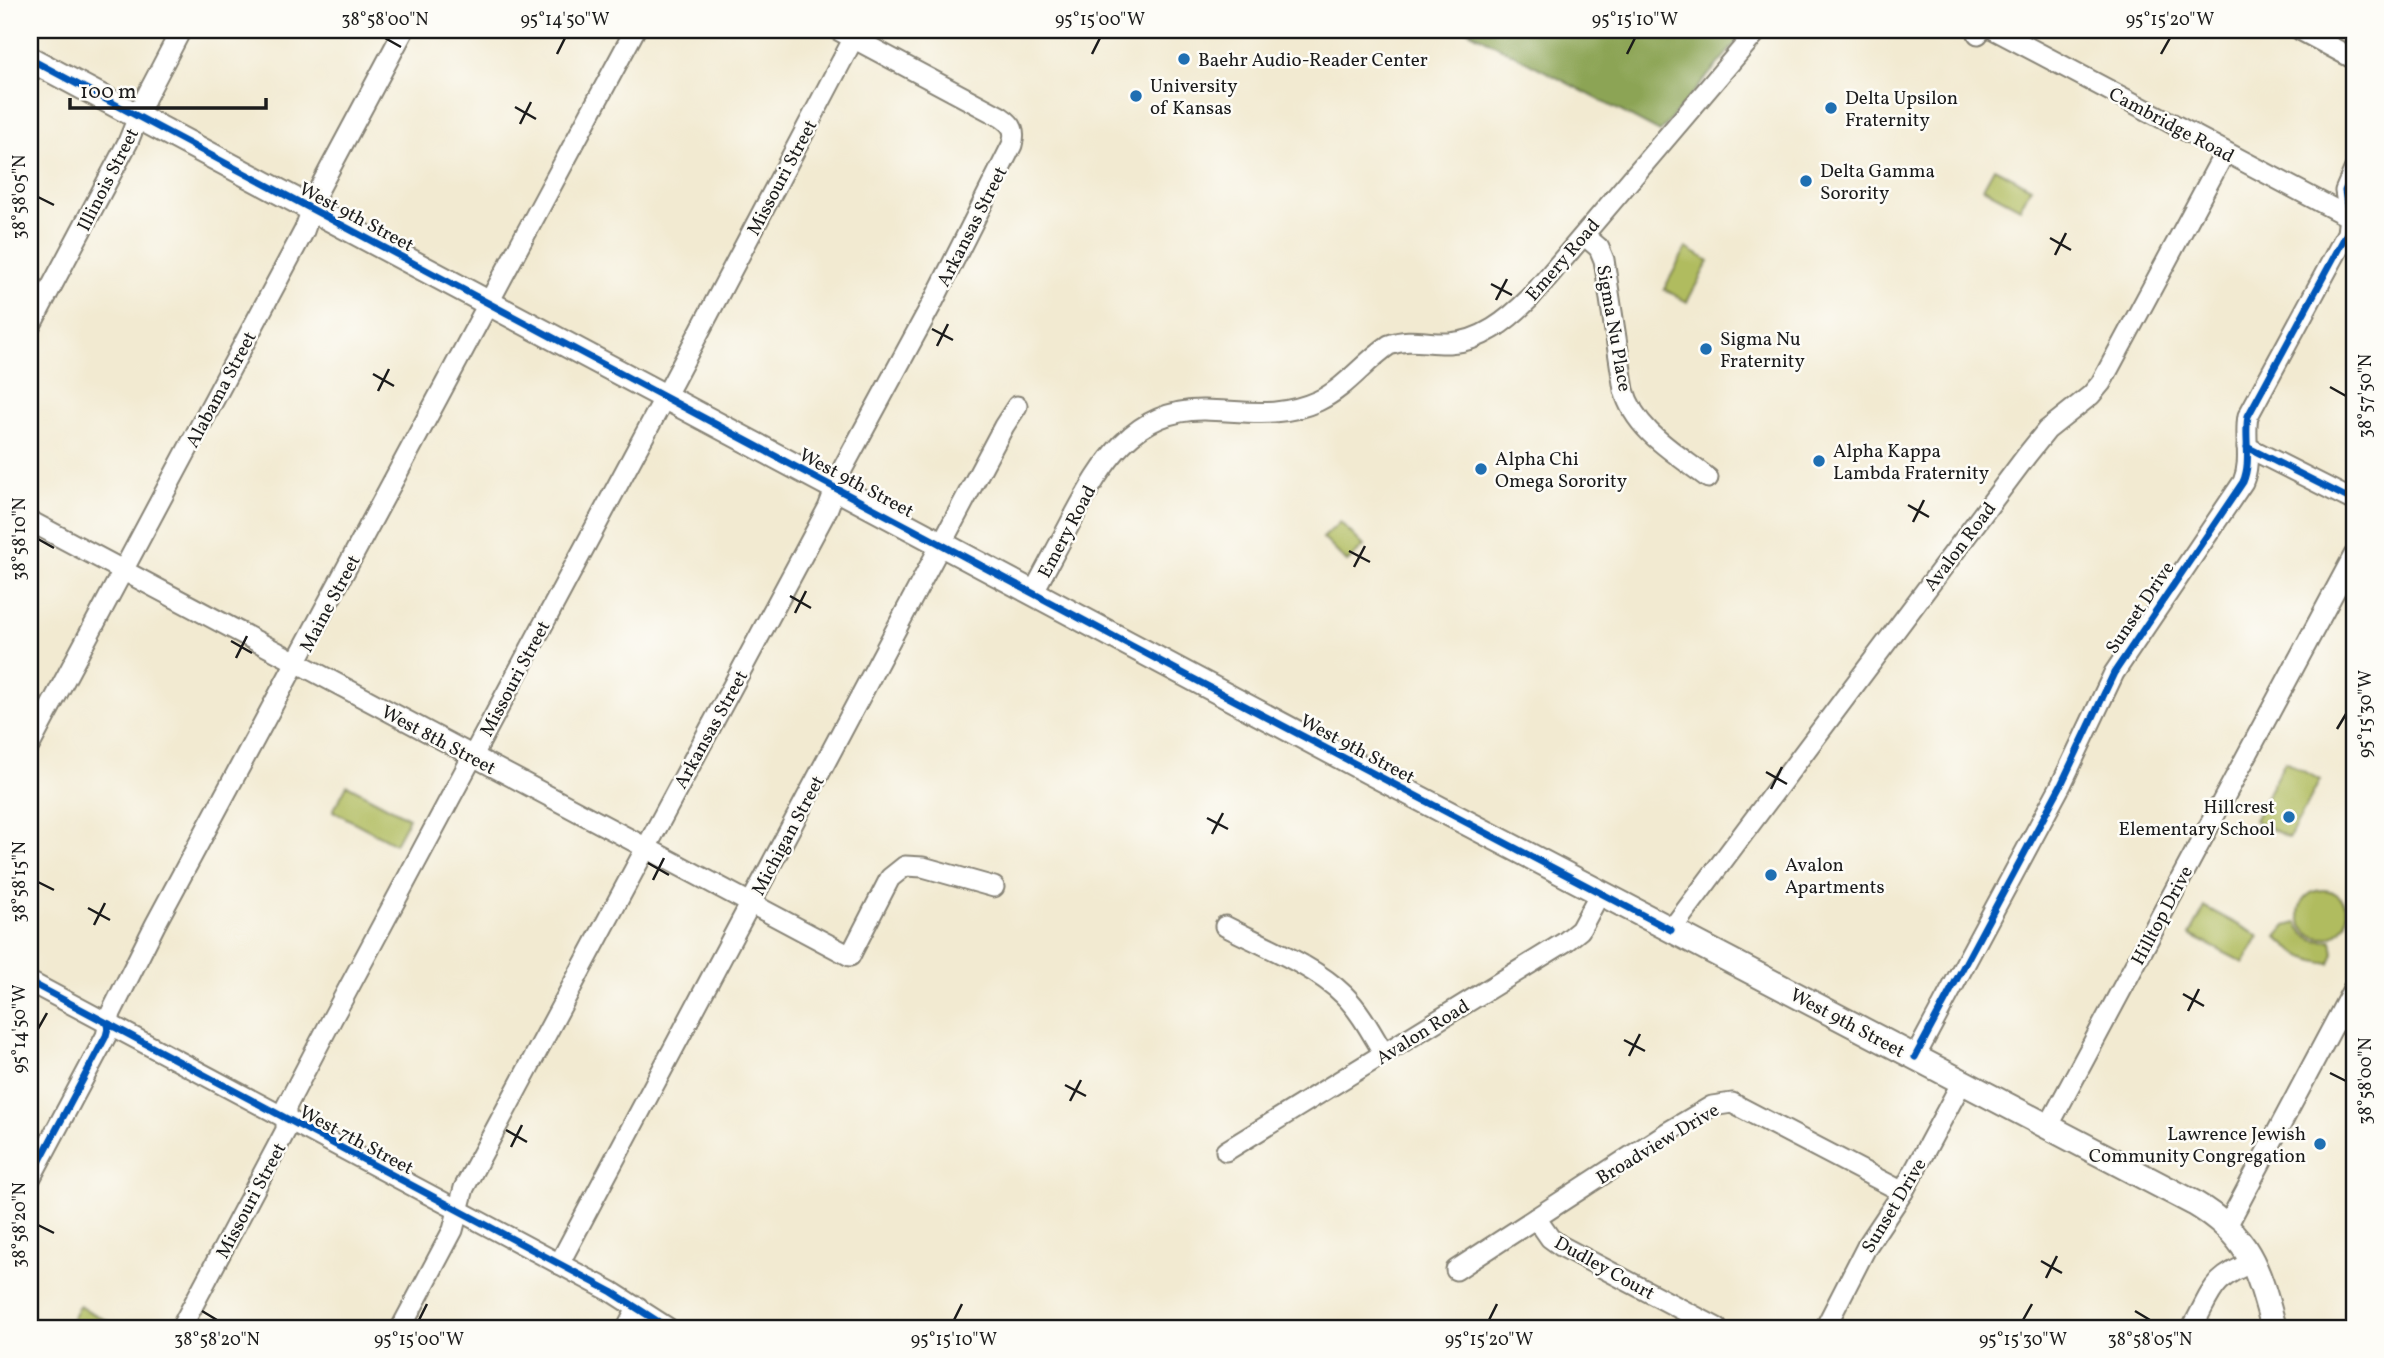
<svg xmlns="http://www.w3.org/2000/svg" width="2384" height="1358" font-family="Vollkorn,serif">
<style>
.green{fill:#b0bc5e;stroke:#666c3d;stroke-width:2}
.forest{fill:#8ca455;stroke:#546038;stroke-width:2}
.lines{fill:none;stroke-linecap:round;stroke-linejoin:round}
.minor-casing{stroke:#878376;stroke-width:23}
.major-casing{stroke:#878376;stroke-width:28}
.minor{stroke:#fff;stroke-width:19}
.major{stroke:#fff;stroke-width:24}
.cycleway-casing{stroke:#fdfcf7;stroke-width:11}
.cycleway{stroke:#0057b8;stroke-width:7}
.ticks{fill:none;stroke:#1c1c1c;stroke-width:2.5}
.poi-dot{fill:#1f6fb2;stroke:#fdfcf7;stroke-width:2.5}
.labels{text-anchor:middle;stroke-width:5;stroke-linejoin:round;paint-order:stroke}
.poi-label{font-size:19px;fill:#1c1c1c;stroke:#fdfcf7;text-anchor:start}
.street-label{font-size:19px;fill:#1c1c1c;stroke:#fdfcf7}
.neatline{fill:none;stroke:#1c1c1c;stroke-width:2.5}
.ticks-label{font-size:18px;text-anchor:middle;fill:#1c1c1c}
</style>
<rect width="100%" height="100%" fill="#fdfcf7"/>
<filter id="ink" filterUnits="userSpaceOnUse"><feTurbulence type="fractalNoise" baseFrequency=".0143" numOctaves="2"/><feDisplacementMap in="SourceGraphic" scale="14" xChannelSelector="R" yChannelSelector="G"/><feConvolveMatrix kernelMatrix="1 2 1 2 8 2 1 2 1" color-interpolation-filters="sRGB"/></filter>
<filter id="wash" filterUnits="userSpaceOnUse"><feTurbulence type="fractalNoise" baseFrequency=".00686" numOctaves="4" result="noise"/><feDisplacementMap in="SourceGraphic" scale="28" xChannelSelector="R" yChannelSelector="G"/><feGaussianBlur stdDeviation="1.57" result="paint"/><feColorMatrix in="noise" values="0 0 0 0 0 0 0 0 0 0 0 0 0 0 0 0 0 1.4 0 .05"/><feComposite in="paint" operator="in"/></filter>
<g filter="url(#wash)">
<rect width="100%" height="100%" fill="#f2ead1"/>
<g class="green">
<path d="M1994 168 2031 187 2020 208 1983 188Z"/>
<path d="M1686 248 1709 261 1687 302 1664 289Z"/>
<path d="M1340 522 1364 546 1347 562 1323 538Z"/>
<path d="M2285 761 2320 780 2289 838 2254 820Z"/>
<path d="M347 785 409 818 395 844 333 811Z"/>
<circle cx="2323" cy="914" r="24"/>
<path d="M2205 907 2259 936 2244 963 2190 935Z"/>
<path d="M2297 923C2304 937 2316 943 2332 940L2334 953 2330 964C2307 961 2293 953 2277 937L2286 926Z"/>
<path d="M79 1306 121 1328H67Z"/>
</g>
<path class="forest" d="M1467 30H1747L1660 132Z"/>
</g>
<g filter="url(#ink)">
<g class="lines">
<g class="minor-casing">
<g id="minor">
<path d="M1995 30 2349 217"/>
<path d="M2300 30 2354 59"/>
<path d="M1978 34 1981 30"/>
<path d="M1584 235 1599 248 1604 260 1624 390C1635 431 1676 453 1708 478"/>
<path d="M30 327 128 142 146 97 181 30"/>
<path d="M2247 447 2354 501"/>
<path d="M30 521 850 956 890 878 905 866 923 867 994 887"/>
<path d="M1033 593C1046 568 1060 543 1073 518 1102 464 1133 409 1204 410 1245 411 1278 419 1318 401 1346 388 1364 362 1389 345 1409 337 1428 344 1449 343 1481 342 1508 320 1530 298L1758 30"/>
<path d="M30 745 304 231 319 189 404 30"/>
<path d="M1225 926C1262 945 1315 966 1344 995 1361 1012 1372 1034 1384 1054"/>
<path d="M1671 930 2027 455 2047 430 2091 395 2101 383 2225 152"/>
<path d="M30 982 612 1292 668 1328"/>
<path d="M1915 1057 2061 785 2114 673 2243 482C2252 461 2244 437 2248 416L2347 233 2349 217 2345 191 2354 170"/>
<path d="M2048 1127 2354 555"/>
<path d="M1226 1151 1565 942 1580 930 1600 893"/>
<path d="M30 1179 106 1036 111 1013 155 925 635 30"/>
<path d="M1536 1218 1550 1238 1561 1246 1717 1328"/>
<path d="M2227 1226 2354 987"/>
<path d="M559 1264 1004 426 1017 406"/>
<path d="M1456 1270 1668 1132 1712 1106 1732 1103 1903 1192"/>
<path d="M181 1328 286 1130V1107L332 1019 675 378 858 30"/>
<path d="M401 1328 453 1230 464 1188 828 508 843 468 934 300 1012 145C1016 131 1013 125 1001 117L838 30"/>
<path d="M627 1328 638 1307"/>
<path d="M1825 1328 1867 1246 1903 1192 1962 1082"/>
<path d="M2192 1328C2213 1290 2211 1278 2254 1262"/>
</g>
</g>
<g class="major-casing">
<path id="major" d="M30 59 1379 777 2194 1203C2250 1236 2258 1269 2274 1328"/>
</g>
<use href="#minor" class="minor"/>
<use href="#major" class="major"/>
<g class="cycleway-casing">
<g id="cycleway">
<path d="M30 59 1192 678 1671 930"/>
<path d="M2247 447 2354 501"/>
<path d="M30 982 612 1292 668 1328"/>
<path d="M1915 1057 2061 785 2114 673 2243 482C2252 461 2244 437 2248 416L2347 233 2349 217 2345 191 2354 170"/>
<path d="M30 1179 106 1036 109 1024"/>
</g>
</g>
<use href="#cycleway" class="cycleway"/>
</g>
</g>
<path class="ticks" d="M385 38 401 47M557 54 565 38M1092 54 1100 38M1627 54 1635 38M2161 54 2170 38M515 107 536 119M520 124 531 102M38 197 54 205M2050 238 2071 250M2055 255 2066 233M1491 284 1512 295M1496 300 1507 279M932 329 953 340M937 346 948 324M373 374 394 386M2330 387 2346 396M378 391 389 369M1908 505 1929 517M1913 522 1924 500M38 539 54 548M1349 551 1370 562M1354 567 1365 546M790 596 811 608M795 613 806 591M231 641 252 653M236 658 247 636M2337 729 2346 714M1766 772 1787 784M1771 789 1782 767M1207 818 1228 829M1212 834 1223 813M648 863 669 875M653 880 664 858M38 882 54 890M88 908 110 920M94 925 105 903M2183 994 2204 1006M2188 1011 2199 989M38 1029 47 1013M1624 1040 1645 1051M1629 1056 1640 1034M2330 1073 2346 1081M1065 1085 1086 1096M1070 1101 1081 1080M506 1130 527 1142M511 1147 522 1125M38 1225 54 1233M2041 1261 2062 1273M2046 1278 2057 1256M202 1311 217 1320M2135 1311 2150 1320M419 1320 427 1304M954 1320 962 1304M1489 1320 1497 1304M2023 1320 2032 1304"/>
<g class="poi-dot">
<circle cx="1184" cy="59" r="7"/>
<circle cx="1136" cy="96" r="7"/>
<circle cx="1831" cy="108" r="7"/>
<circle cx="1806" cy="181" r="7"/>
<circle cx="1706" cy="349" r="7"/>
<circle cx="1819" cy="461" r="7"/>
<circle cx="1481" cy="469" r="7"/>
<circle cx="2289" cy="817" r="7"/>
<circle cx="1771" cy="875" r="7"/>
<circle cx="2320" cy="1144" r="7"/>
</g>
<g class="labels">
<g class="poi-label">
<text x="1198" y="66">Baehr Audio-Reader Center</text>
<text x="1150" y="92">University<tspan x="1150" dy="22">of Kansas</tspan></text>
<text x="1845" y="104">Delta Upsilon<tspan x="1845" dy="22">Fraternity</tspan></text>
<text x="1820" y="177">Delta Gamma<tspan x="1820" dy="22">Sorority</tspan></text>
<text x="1720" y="345">Sigma Nu<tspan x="1720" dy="22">Fraternity</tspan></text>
<text x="1833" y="457">Alpha Kappa<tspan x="1833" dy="22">Lambda Fraternity</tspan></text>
<text x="1495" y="465">Alpha Chi<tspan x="1495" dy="22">Omega Sorority</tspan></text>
<text x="2275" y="813" text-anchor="end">Hillcrest<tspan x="2275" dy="22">Elementary School</tspan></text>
<text x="1785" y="871">Avalon<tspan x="1785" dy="22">Apartments</tspan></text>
<text x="2306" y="1140" text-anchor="end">Lawrence Jewish<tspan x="2306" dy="22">Community Congregation</tspan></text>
</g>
<g class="street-label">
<text transform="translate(2172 124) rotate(28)" y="7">Cambridge Road</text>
<text transform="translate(781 177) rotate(-62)" y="7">Missouri Street</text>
<text transform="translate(107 179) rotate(-63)" y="7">Illinois Street</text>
<text transform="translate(357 216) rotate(28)" y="7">West 9th Street</text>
<text transform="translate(971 226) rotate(-63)" y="7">Arkansas Street</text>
<text transform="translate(1562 259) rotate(-49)" y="7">Emery Road</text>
<text transform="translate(1615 328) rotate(80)" y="7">Sigma Nu Place</text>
<text transform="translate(220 389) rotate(-62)" y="7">Alabama Street</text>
<text transform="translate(857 482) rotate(28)" y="7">West 9th Street</text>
<text transform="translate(1066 531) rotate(-62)" y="7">Emery Road</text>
<text transform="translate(1959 546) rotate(-53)" y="7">Avalon Road</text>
<text transform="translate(329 603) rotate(-62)" y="7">Maine Street</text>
<text transform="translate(2139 607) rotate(-56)" y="7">Sunset Drive</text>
<text transform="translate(514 678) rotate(-62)" y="7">Missouri Street</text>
<text transform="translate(710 729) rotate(-61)" y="7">Arkansas Street</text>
<text transform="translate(439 739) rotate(28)" y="7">West 8th Street</text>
<text transform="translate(1358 748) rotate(28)" y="7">West 9th Street</text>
<text transform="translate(787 835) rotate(-62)" y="7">Michigan Street</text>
<text transform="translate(2161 915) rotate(-62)" y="7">Hilltop Drive</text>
<text transform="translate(1848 1022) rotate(28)" y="7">West 9th Street</text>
<text transform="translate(1422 1031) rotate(-32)" y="7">Avalon Road</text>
<text transform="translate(357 1139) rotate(28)" y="7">West 7th Street</text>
<text transform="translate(1657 1143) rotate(-31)" y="7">Broadview Drive</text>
<text transform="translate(250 1200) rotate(-62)" y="7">Missouri Street</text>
<text transform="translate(1893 1205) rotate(-59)" y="7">Sunset Drive</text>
<text transform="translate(1605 1267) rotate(29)" y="7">Dudley Court</text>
</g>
</g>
<rect width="2384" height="1358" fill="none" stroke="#fdfcf7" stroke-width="77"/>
<path d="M70 98v10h196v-10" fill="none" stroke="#1c1c1c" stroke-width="3.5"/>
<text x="80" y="98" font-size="21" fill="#1c1c1c" stroke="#fdfcf7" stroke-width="5" paint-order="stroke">100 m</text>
<rect x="38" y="38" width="2308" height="1282" class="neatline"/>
<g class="ticks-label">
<text x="385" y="25">38°58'00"N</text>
<text x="565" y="25">95°14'50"W</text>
<text x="1100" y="25">95°15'00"W</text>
<text x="1635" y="25">95°15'10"W</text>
<text x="2170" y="25">95°15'20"W</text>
<text transform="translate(19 197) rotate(-90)" y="6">38°58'05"N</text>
<text transform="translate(2365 396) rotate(-90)" y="6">38°57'50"N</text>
<text transform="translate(19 539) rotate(-90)" y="6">38°58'10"N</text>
<text transform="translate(2365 714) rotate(-90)" y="6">95°15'30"W</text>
<text transform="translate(19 882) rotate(-90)" y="6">38°58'15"N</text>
<text transform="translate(19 1029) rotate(-90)" y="6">95°14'50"W</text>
<text transform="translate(2365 1081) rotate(-90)" y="6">38°58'00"N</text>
<text transform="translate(19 1225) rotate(-90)" y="6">38°58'20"N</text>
<text x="217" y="1345">38°58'20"N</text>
<text x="419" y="1345">95°15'00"W</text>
<text x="954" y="1345">95°15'10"W</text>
<text x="1489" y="1345">95°15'20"W</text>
<text x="2023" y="1345">95°15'30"W</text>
<text x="2150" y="1345">38°58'05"N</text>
</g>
</svg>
